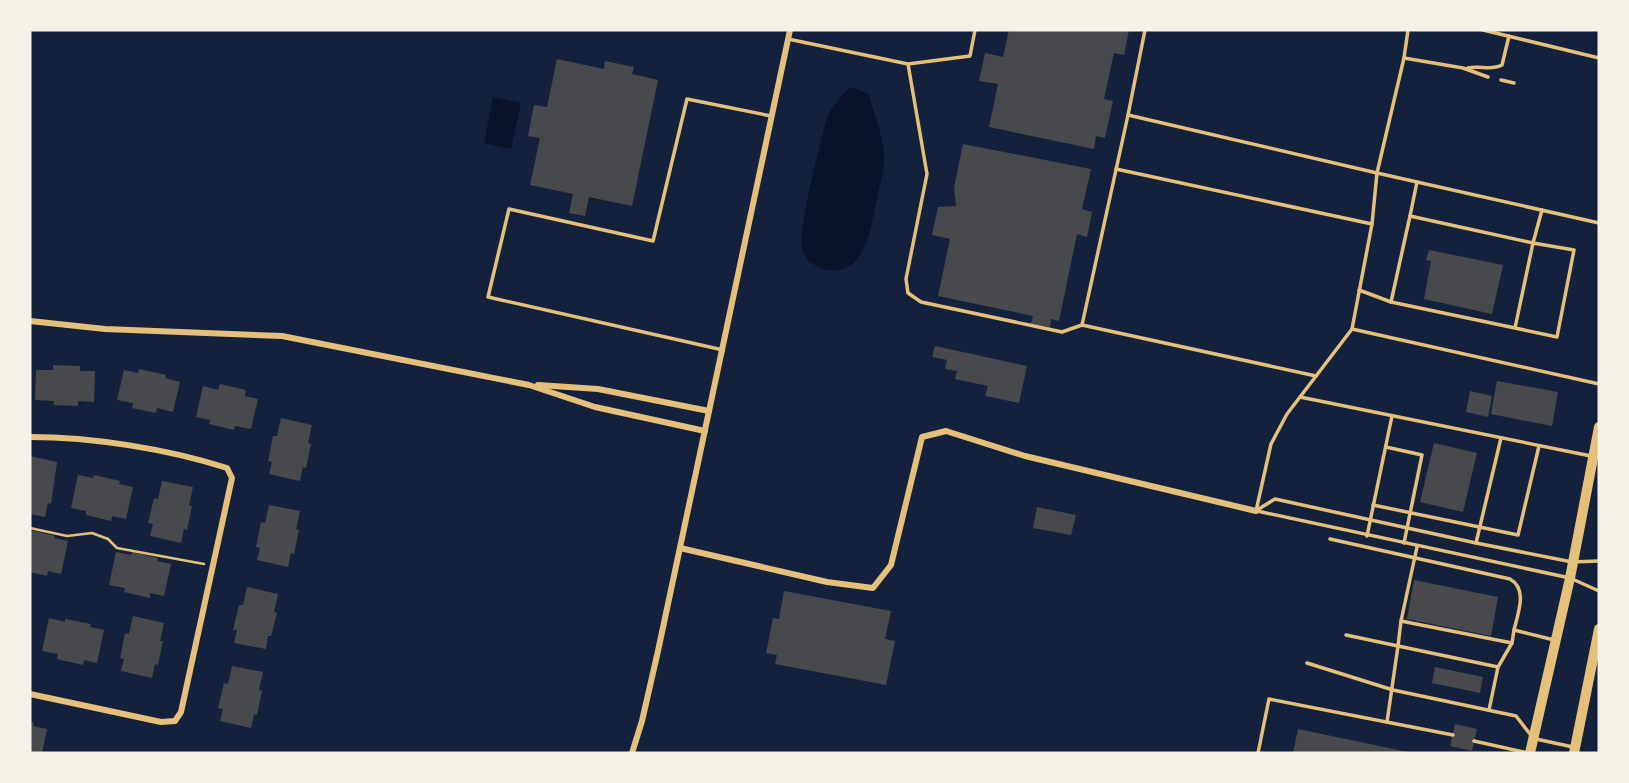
<svg xmlns="http://www.w3.org/2000/svg" width="1629" height="783" font-family="'Exo 2',sans-serif">
<style>
.water{fill:#0b132b}
.building{fill:#48494c}
.lines{fill:none;stroke-linecap:round;stroke-linejoin:round}
.path{stroke:#e5c07b;stroke-width:2.5}
.service{stroke:#e5c07b;stroke-width:3.5}
.minor{stroke:#e5c07b;stroke-width:6}
.primary{stroke:#e5c07b;stroke-width:10}
</style>
<rect width="100%" height="100%" fill="#14213d"/>
<g class="water">
<path d="M850 87 869 94C874 116 885 138 884 161 884 173 879 187 877 198 871 226 866 280 824 269 815 267 804 259 802 249 797 231 821 141 827 117 832 107 842 96 850 87Z"/>
<path d="M493 97 521 103 511 149 484 143Z"/>
</g>
<g class="building">
<path d="M1009 30H1129L1124 55 1114 53 1104 99 1113 101 1105 138 1096 136 1094 149 989 127 998 84 979 81 985 53 1003 57Z"/>
<path d="M557 59 604 69 605 61 634 67 632 74 658 80 632 206 589 197 585 216 569 213 573 194 530 185 540 138 528 136 534 105 547 107Z"/>
<path d="M963 144 1091 169 1082 209 1092 212 1087 237 1077 234 1059 321 1051 319 1050 328 1031 324 1033 316 938 296 950 239 932 235 938 207 956 206 954 188Z"/>
<path d="M1429 250 1503 265 1492 314 1424 299 1431 261 1426 260Z"/>
<path d="M935 346 1027 366 1019 403 985 396 988 386 955 379 957 371 945 369 947 360 932 357Z"/>
<path d="M53 365 80 366V371H95L94 402 78 401V406L54 405V401L35 400 36 370H53Z"/>
<path d="M139 369 166 375 165 378 180 382 173 412 157 408 156 413 132 408 133 403 117 400 124 370 138 373Z"/>
<path d="M1497 381 1558 392 1552 426 1491 414Z"/>
<path d="M220 384 246 390 245 396 258 399 251 429 235 426 234 430 209 424 210 420 196 417 203 386 218 390Z"/>
<path d="M1470 391 1492 396 1488 417 1466 412Z"/>
<path d="M281 418 312 425 308 443 311 444 306 468 303 467 300 481 269 474 272 462 268 461 273 436H277Z"/>
<path d="M1434 443 1477 453 1463 512 1420 502Z"/>
<path d="M30 456 57 462 51 504 48 503 45 517 30 514Z"/>
<path d="M78 475 93 478 94 475 120 481 119 484 133 487 126 519 112 516 111 521 86 515V511L71 508Z"/>
<path d="M162 481 193 487 189 505 192 506 187 530 184 529 181 543 150 536 153 524 148 523 154 498 158 499Z"/>
<path d="M269 505 300 511 296 529 299 530 294 554 291 553 288 567 257 560 260 548 256 547 261 522 265 523Z"/>
<path d="M1037 507 1076 515 1071 535 1033 528Z"/>
<path d="M30 530 55 536 54 538 68 541 61 574 48 571 47 576 30 572Z"/>
<path d="M116 552 131 555 132 552 158 558 157 561 171 564 164 596 150 593V598L124 592 125 588 109 585Z"/>
<path d="M1414 580 1498 597 1491 636 1407 619Z"/>
<path d="M247 587 278 594 274 612 277 613 271 636H268L266 649 234 643 237 630H233L239 605H243Z"/>
<path d="M784 591 891 611 885 639 895 641 886 685 775 664 777 655 766 653 773 618 779 619Z"/>
<path d="M133 616 164 623 160 641H163L158 665 155 664 152 678 121 671 124 659 120 658 125 633 129 634Z"/>
<path d="M49 618 65 622V619L91 624 90 627 104 630 97 663 84 660 83 665 57 659 58 654 42 651Z"/>
<path d="M232 666 263 672 259 690 262 691 257 715 254 714 251 728 220 721 223 709 218 708 224 683 228 684Z"/>
<path d="M1435 667 1483 677 1480 693 1432 683Z"/>
<path d="M30 722 34 723 33 726 47 729 42 753H30Z"/>
<path d="M1455 724 1477 729 1472 751 1450 746Z"/>
<path d="M1298 729 1408 752 1407 753H1293Z"/>
</g>
<g class="lines">
<path class="path" d="M30 528 67 536 92 533 108 539 117 548 204 564"/>
<g class="service">
<path d="M1145 30 1128 115 1377 173 1404 58 1408 30"/>
<path d="M1483 30 1599 58"/>
<path d="M788 39 908 64 970 56 975 30"/>
<path d="M1404 58 1463 68 1488 77"/>
<path d="M908 64 927 174 906 279 908 293 921 302 1062 332 1082 325"/>
<path d="M1468 68C1480 65 1491 71 1502 65L1509 36"/>
<path d="M1501 80 1514 83"/>
<path d="M1128 115 1082 325 1316 376"/>
<path d="M1116 169 1372 224"/>
<path d="M1410 216 1417 182"/>
<path d="M1359 290 1391 302"/>
<path d="M1515 328 1391 302 1410 216 1533 243 1515 328 1557 337 1574 250 1533 243 1542 210"/>
<path d="M1352 329 1599 384"/>
<path d="M723 350 488 297 509 209 653 241 687 99 771 116"/>
<path d="M1300 397 1591 456"/>
<path d="M1386 447 1422 455 1404 543"/>
<path d="M1373 505 1518 535 1539 446"/>
<path d="M1257 510 1275 499 1476 543 1572 562 1599 561"/>
<path d="M1256 511 1271 444 1287 414 1352 329 1372 224 1377 173 1599 223"/>
<path d="M1257 511 1570 578 1599 591"/>
<path d="M1367 536 1392 416"/>
<path d="M1330 539 1510 579C1528 589 1518 613 1514 630L1554 640"/>
<path d="M1476 543 1501 438"/>
<path d="M1417 547 1401 621 1512 643 1514 630"/>
<path d="M1346 635 1398 646 1401 621"/>
<path d="M1307 663 1393 690 1516 716 1530 734"/>
<path d="M1498 667 1512 643"/>
<path d="M1387 722 1398 646 1498 667 1489 710"/>
<path d="M1536 739 1573 747"/>
<path d="M1474 741 1528 753"/>
<path d="M1258 753 1269 699 1453 735"/>
</g>
<g class="minor">
<path d="M30 321 105 329 282 336 529 385 595 407 705 431"/>
<path d="M538 385 598 389 709 411"/>
<path d="M30 437C92 437 168 449 227 468L232 478 181 712 175 721 161 722 30 694"/>
<path d="M680 548 827 582 873 588 891 565 922 437 946 431 1025 456 1256 511"/>
<path d="M632 753 642 721 658 651 790 30"/>
</g>
<g class="primary">
<path d="M1530 753 1570 578 1599 427"/>
<path d="M1574 753 1599 629"/>
</g>
</g>
<rect width="1629" height="783" fill="none" stroke="#f6f1e7" stroke-width="63"/>
</svg>
